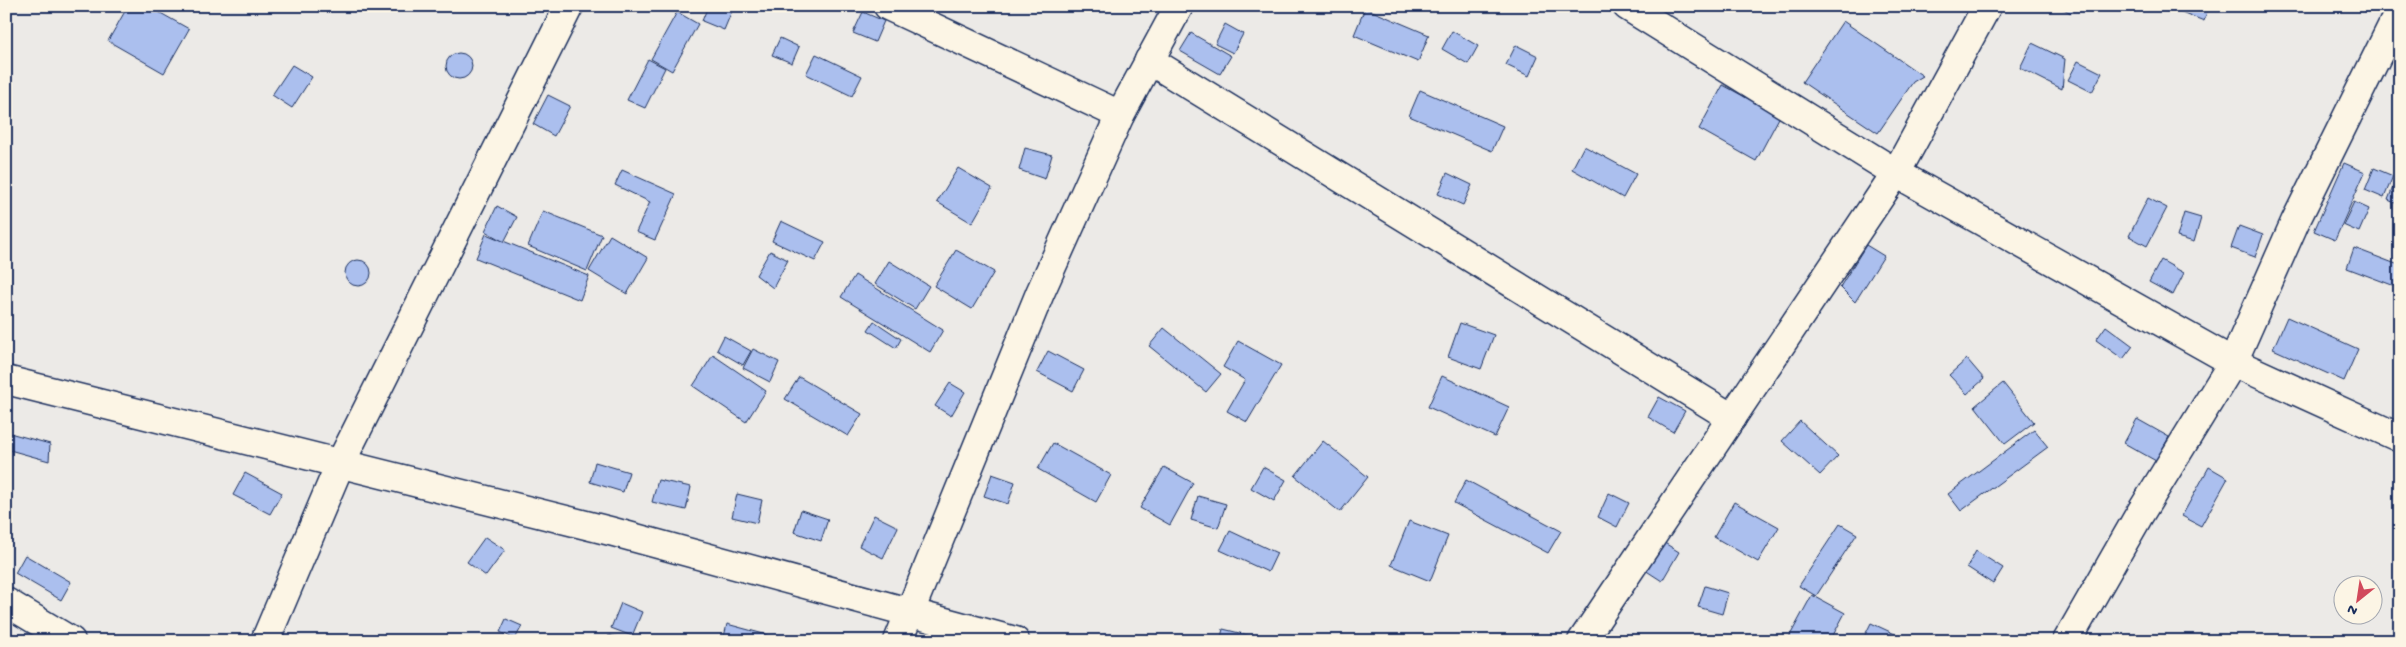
<svg xmlns="http://www.w3.org/2000/svg" width="2406" height="647" font-family="'Gochi Hand',sans-serif">
<style>
.building{fill:#abbfee;stroke:#1b2f5e}
.lines{fill:none;stroke-linecap:round;stroke-linejoin:round}
.minor-casing{stroke:#1b2f5e;stroke-width:31}
.minor{stroke:#fcf5e5;stroke-width:28}
</style>
<rect width="100%" height="100%" fill="#eceae7"/>
<filter id="ink" filterUnits="userSpaceOnUse"><feTurbulence type="fractalNoise" baseFrequency=".02" numOctaves="2"/><feDisplacementMap in="SourceGraphic" scale="10" xChannelSelector="R" yChannelSelector="G"/><feConvolveMatrix kernelMatrix="1 2 1 2 8 2 1 2 1" color-interpolation-filters="sRGB"/></filter>
<g filter="url(#ink)">
<g class="building">
<path d="M128 6H148L189 29 164 73 108 41Z"/>
<path d="M708 6H734L724 30 702 21Z"/>
<path d="M2058 6H2075L2071 13Z"/>
<path d="M2180 6H2209L2204 21 2179 11Z"/>
<path d="M1365 8 1429 35 1418 62 1354 35Z"/>
<path d="M677 12 698 24 672 71 651 59Z"/>
<path d="M863 12 884 21 875 42 853 33Z"/>
<path d="M1843 21 1923 76 1913 82 1878 133 1802 82Z"/>
<path d="M1225 24 1243 34 1233 53 1215 44Z"/>
<path d="M1452 31 1478 46 1468 64 1442 49Z"/>
<path d="M1191 33 1231 56 1220 74 1180 51Z"/>
<path d="M780 38 799 47 792 63 772 55Z"/>
<path d="M2032 43 2065 59 2062 89 2020 68Z"/>
<path d="M1516 45 1538 56 1529 76 1506 65Z"/>
<circle cx="459" cy="66" r="13"/>
<path d="M816 54 862 76 852 96 806 74Z"/>
<path d="M648 59 665 68 645 108 627 100Z"/>
<path d="M2078 61 2102 73 2092 92 2068 80Z"/>
<path d="M292 65 312 77 292 108 272 95Z"/>
<path d="M1723 85 1780 116 1756 161 1699 129Z"/>
<path d="M1420 90 1503 126 1492 151 1409 116Z"/>
<path d="M548 95 570 106 554 136 533 124Z"/>
<path d="M1584 146 1636 174 1623 198 1572 169Z"/>
<path d="M1025 148 1052 155 1045 179 1019 170Z"/>
<path d="M2344 163 2365 172 2335 240 2314 231Z"/>
<path d="M958 168 992 188 972 223 937 202Z"/>
<path d="M2374 168 2393 176 2384 198 2365 190Z"/>
<path d="M622 170 676 194 655 240 636 232 650 202 615 185Z"/>
<path d="M1447 173 1472 185 1463 205 1438 194Z"/>
<path d="M2395 182 2400 184V205L2388 200Z"/>
<path d="M2148 198 2167 208 2147 246 2129 236Z"/>
<path d="M2354 202 2369 209 2359 232 2343 225Z"/>
<path d="M497 206 517 217 504 242 485 231Z"/>
<path d="M543 211 602 235 587 271 528 246Z"/>
<path d="M2184 213 2201 218 2194 242 2177 237Z"/>
<path d="M781 221 825 242 815 261 772 241Z"/>
<path d="M2239 226 2263 235 2255 257 2231 248Z"/>
<path d="M486 234 589 276 580 300 476 258Z"/>
<path d="M610 235 648 258 627 294 589 271Z"/>
<path d="M1866 245 1884 256 1855 302 1840 287Z"/>
<path d="M2354 248 2396 264 2400 254V288L2347 268Z"/>
<path d="M956 250 994 272 972 309 934 286Z"/>
<path d="M770 251 788 260 773 288 756 275Z"/>
<circle cx="358" cy="273" r="13"/>
<path d="M2161 260 2184 273 2173 295 2149 282Z"/>
<path d="M889 261 929 286 915 309 875 284Z"/>
<path d="M855 275 943 330 930 352 841 297Z"/>
<path d="M2287 317 2358 349 2344 381 2273 349Z"/>
<path d="M874 321 901 339 896 348 868 330Z"/>
<path d="M1460 323 1494 335 1481 369 1448 357Z"/>
<path d="M2106 326 2133 346 2123 359 2096 340Z"/>
<path d="M1164 328 1221 374 1206 392 1149 346Z"/>
<path d="M724 336 751 351 743 365 717 350Z"/>
<path d="M1238 341 1281 365 1247 422 1227 411 1245 380 1223 367Z"/>
<path d="M753 349 779 362 770 382 743 368Z"/>
<path d="M1048 351 1084 370 1073 391 1037 372Z"/>
<path d="M713 355 766 391 746 422 693 386Z"/>
<path d="M1967 359 1984 379 1967 394 1949 375Z"/>
<path d="M1442 376 1509 407 1495 437 1428 407Z"/>
<path d="M799 377 862 414 848 436 785 399Z"/>
<path d="M950 383 965 392 951 416 935 406Z"/>
<path d="M2003 383 2034 422 2005 444 1975 406Z"/>
<path d="M1659 397 1685 411 1673 432 1648 417Z"/>
<path d="M2137 419 2169 437 2156 461 2124 443Z"/>
<path d="M1800 421 1838 456 1820 475 1782 441Z"/>
<path d="M2034 430 2048 447 1961 511 1948 494Z"/>
<path d="M6 432 50 444 49 461 6 449Z"/>
<path d="M1323 441 1368 477 1340 512 1295 476Z"/>
<path d="M1053 443 1111 475 1096 502 1038 469Z"/>
<path d="M595 462 629 472 623 492 590 482Z"/>
<path d="M1164 467 1193 483 1170 525 1140 508Z"/>
<path d="M1263 467 1286 480 1274 501 1251 488Z"/>
<path d="M2209 467 2228 478 2201 526 2182 516Z"/>
<path d="M245 473 282 493 270 514 233 495Z"/>
<path d="M992 474 1015 482 1008 504 984 496Z"/>
<path d="M658 480 691 487 686 510 652 502Z"/>
<path d="M1466 480 1561 531 1548 553 1454 503Z"/>
<path d="M1609 493 1629 503 1617 527 1598 517Z"/>
<path d="M737 494 762 500 757 523 732 517Z"/>
<path d="M1198 496 1226 504 1218 528 1191 520Z"/>
<path d="M1734 502 1779 527 1758 562 1714 537Z"/>
<path d="M801 510 828 519 821 541 794 532Z"/>
<path d="M874 515 898 527 883 558 859 546Z"/>
<path d="M1409 521 1448 536 1430 581 1391 565Z"/>
<path d="M1840 524 1857 534 1816 596 1799 586Z"/>
<path d="M1230 531 1277 553 1268 572 1220 550Z"/>
<path d="M485 537 505 550 486 576 467 562Z"/>
<path d="M1663 542 1679 552 1662 581 1645 570Z"/>
<path d="M1976 551 2003 568 1993 584 1967 567Z"/>
<path d="M25 555 71 582 61 600 15 573Z"/>
<path d="M1705 586 1728 593 1722 614 1698 607Z"/>
<path d="M1812 595 1845 613 1830 641H1787Z"/>
<path d="M621 603 642 612 632 636 611 628Z"/>
<path d="M506 619 522 626 515 639 500 632Z"/>
<path d="M1871 623 1910 641H1862Z"/>
<path d="M727 624 771 636 770 641H723Z"/>
<path d="M1223 629 1264 639 1263 641H1220Z"/>
<path d="M609 635 628 641H607Z"/>
</g>
<g class="lines">
<g class="minor-casing">
<g id="minor">
<path d="M888 6 1120 115"/>
<path d="M1627 6 1896 173 2233 362 2400 438"/>
<path d="M1149 60 1732 418"/>
<path d="M6 380 610 531 1015 641"/>
<path d="M6 602 71 641"/>
<path d="M265 641 340 464 569 6"/>
<path d="M898 641 1040 293 1120 115 1179 6"/>
<path d="M1582 641 1896 173 1987 6"/>
<path d="M2067 641 2138 517 2233 362 2295 222 2400 10"/>
</g>
</g>
<use href="#minor" class="minor"/>
</g>
</g>
<rect width="2406" height="647" fill="none" stroke="#fcf5e5" stroke-width="25"/>
<rect x="12" y="12" width="2381" height="622" fill="none" stroke="#1b2f5e" stroke-width="2" filter="url(#ink)"/>
<g transform="translate(2358 600) rotate(210)"><circle r="24" fill="#fcf5e5" stroke="#a2a6af"/>
<path d="M0-4L9 19L0 12L-9 19Z" fill="#d1495b"/>
<text y="-8" font-size="14" font-weight="bold" text-anchor="middle" fill="#1b2f5e">N</text>
</g>
</svg>
